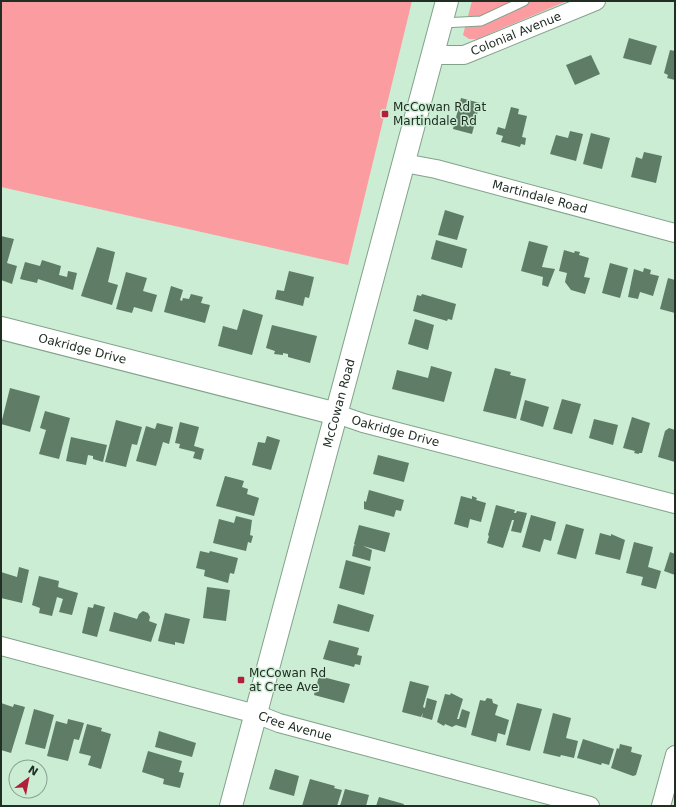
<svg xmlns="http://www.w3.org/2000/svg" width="676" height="807" font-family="'DejaVu Sans',sans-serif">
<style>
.green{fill:#fb9ca0}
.building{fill:#5e7c66}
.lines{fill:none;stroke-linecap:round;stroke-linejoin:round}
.service-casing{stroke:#82a28a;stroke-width:11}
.minor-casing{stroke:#82a28a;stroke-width:20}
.tertiary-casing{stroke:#82a28a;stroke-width:24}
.service{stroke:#fff;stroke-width:9}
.minor{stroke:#fff;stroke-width:18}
.tertiary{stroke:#fff;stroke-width:22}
.poi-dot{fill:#b21f3a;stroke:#cbedd4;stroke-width:1.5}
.labels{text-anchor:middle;stroke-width:3;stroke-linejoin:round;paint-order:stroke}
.street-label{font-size:12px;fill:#212e24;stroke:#cbedd4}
.poi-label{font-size:12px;fill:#212e24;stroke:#cbedd4;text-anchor:start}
</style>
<rect width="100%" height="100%" fill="#cbedd4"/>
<g class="green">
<path d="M1 1H412L348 265 1 187Z"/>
<path d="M472 1H567L477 39H469L463 35Z"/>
</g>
<g class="building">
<path d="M629 38 657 46 651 65 623 58Z"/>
<path d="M670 50 675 51V80L667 78 668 75 664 73Z"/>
<path d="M591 55 600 74 575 85 566 65Z"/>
<path d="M461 98 480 103 472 134 453 129Z"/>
<path d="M511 107 519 109 518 114 527 116 522 137 526 138 525 145 521 144 520 147 501 142 503 136 496 134 498 127 505 129Z"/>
<path d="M570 131 583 134 576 161 550 154 556 135 568 138Z"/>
<path d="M591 133 610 138 602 169 583 164Z"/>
<path d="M644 152 662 156 656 183 631 177 636 157 642 159Z"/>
<path d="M445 210 464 216 457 240 438 235Z"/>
<path d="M1 236 14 239 7 263 17 266 12 284 1 280Z"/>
<path d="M436 240 467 249 462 268 431 259Z"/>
<path d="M529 241 548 246 542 267 555 269 548 287 542 285 543 277 521 271Z"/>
<path d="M97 247 115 252 108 282 118 285 112 305 81 296Z"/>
<path d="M564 250 574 253 575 251 580 252 579 255 589 258 584 277 590 278 585 294 571 290 565 282 567 273 559 271Z"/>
<path d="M42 260 61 266 59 275 67 277 68 271 77 273 73 290 38 279 37 283 20 279 25 262 40 266Z"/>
<path d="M610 263 628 268 620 298 602 293Z"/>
<path d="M644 268 651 270 650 274 659 276 653 296 640 292 638 299 628 297 634 269 643 272Z"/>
<path d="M289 271 314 277 309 298 305 297 303 306 275 299 277 290 284 291Z"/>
<path d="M126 272 147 278 143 291 157 295 152 312 134 307 132 313 116 309Z"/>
<path d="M668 278 675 280V313L660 309Z"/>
<path d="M171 286 183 290 180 300 182 301 183 298 189 299 191 294 203 297 201 303 210 305 205 323 164 312Z"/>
<path d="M422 294 456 304 452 320 448 319 447 321 413 311 417 295 421 296Z"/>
<path d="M243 309 263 315 252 355 218 346 223 326 237 330Z"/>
<path d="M415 319 434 325 428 350 408 344Z"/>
<path d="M272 325 317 336 310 363 288 357V354L283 353V355L274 354 275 351 266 348Z"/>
<path d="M431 366 452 372 444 402 392 389 397 370 428 378Z"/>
<path d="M495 368 511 372 510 375 526 379 516 419 483 411Z"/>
<path d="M10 388 40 396 30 432 1 424Z"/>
<path d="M562 399 581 404 572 434 553 429Z"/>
<path d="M525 400 549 407 543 427 520 420Z"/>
<path d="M45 411 70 418 59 459 39 454 46 430 40 428Z"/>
<path d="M632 417 650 423 642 453H639V454L634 453 635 451 623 448Z"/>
<path d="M594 419 618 425 613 445 589 438Z"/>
<path d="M116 420 142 427 137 445 132 444 126 467 105 462Z"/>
<path d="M180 422 199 427 194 446 204 449 201 460 193 458 195 452 179 448 180 444 175 443Z"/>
<path d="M157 423 173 427 169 444 163 442 156 466 136 461 146 426 155 429Z"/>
<path d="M669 428 675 430V462L658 457 665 431Z"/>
<path d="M267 436 280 440 271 470 252 465 258 442 265 443Z"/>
<path d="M71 437 107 445 103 462 93 459V456L88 455 86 465 66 461Z"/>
<path d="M378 455 409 463 404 482 373 474Z"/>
<path d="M225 476 244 481 242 487 248 489 247 494 259 498 254 516 216 506Z"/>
<path d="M369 490 404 500 401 511 396 510 394 517 364 509V501L366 502Z"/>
<path d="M461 496 472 499V496L477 498 476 500 486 503 481 522 470 519 468 528 454 524Z"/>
<path d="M496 505 515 510 514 513H516L517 511 527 513 521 533 511 531 514 520H512L503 548 487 543 489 536 488 535Z"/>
<path d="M531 515 556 522 551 541 544 539 540 552 522 547Z"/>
<path d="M236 516 252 520 250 535 253 536 251 543 248 542 246 551 213 543 219 519 234 523Z"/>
<path d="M566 524 584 529 576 559 557 554Z"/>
<path d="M359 525 390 533 385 552 363 546 372 550 370 561 352 556 354 545 356 546 354 544Z"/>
<path d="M600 533 611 536V534L625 540 620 560 595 554Z"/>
<path d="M634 542 653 547 648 567 661 571 656 589 641 585 643 577 626 573Z"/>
<path d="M200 551 209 553 210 551 238 558 234 574 230 573 228 583 204 576 205 570 196 568Z"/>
<path d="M670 552 675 554V575L664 571Z"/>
<path d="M346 560 371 567 364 595 339 588Z"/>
<path d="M19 567 29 570 22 603 1 598V572L17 577Z"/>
<path d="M39 576 59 581 58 587 78 593 72 615 59 612 63 599 57 597 52 616 39 613 40 608 32 605Z"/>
<path d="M207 587 230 590 226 621 203 618Z"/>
<path d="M94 604 105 607 97 637 82 633 88 607 93 608Z"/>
<path d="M338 604 374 615 369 632 333 623Z"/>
<path d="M143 611 148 613 150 617 149 621 157 624 151 642 109 631 114 612 137 619 139 614Z"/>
<path d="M165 613 190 619 184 644 175 642V645L158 641Z"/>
<path d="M329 640 359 648 357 655 362 656 360 665 355 664 354 667 323 659Z"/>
<path d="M319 676 350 684 344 703 314 695Z"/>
<path d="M410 681 429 686 423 707 425 708 427 698 437 701 432 720 422 717 423 713 421 717 402 712Z"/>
<path d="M451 693 463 699 457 719H459L462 709 470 712 466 728 456 725 452 727 445 724 444 726 437 722 445 694 450 695Z"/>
<path d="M487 698 492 699 493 703 498 705 495 715 509 720 505 735 498 733 496 742 471 735 480 700 485 701Z"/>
<path d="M1 703 13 707 14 704 25 707 11 753 1 750Z"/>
<path d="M517 703 542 709 530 751 506 745Z"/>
<path d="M34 709 54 715 45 749 25 744Z"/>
<path d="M553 713 571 718 566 738 578 741 574 758 561 755 560 757 543 753Z"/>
<path d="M68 719 84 723 79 740 74 739 68 761 47 756 56 721 67 724Z"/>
<path d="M87 724 102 728 101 731 111 734 101 769 88 765 91 756 79 753Z"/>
<path d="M159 731 196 743 192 757 155 747Z"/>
<path d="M583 739 614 749 609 765 602 763 601 765 577 758Z"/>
<path d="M620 744 632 747 631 752 642 755 636 775 633 776 611 768 617 748 619 749Z"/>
<path d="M148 751 182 761 179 772 184 773 180 788 163 784 164 779 142 772Z"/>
<path d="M275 769 299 776 294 796 269 789Z"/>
<path d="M310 779 335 786 334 788 342 790 337 806H302Z"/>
<path d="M345 789 369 795 366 806H340Z"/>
<path d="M379 797 404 804 403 806H376Z"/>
</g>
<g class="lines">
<g class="service-casing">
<path id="service" d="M442 23 481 21 524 1"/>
</g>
<g class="minor-casing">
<g id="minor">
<path id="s1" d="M433 55H464L596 1"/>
<path id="s2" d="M404 163 436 169 675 233"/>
<path id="s3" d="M337 414 363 423 675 504"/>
<path id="s4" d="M1 646 256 714 279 723 590 806"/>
<path d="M661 806 675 755"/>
</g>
</g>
<g class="tertiary-casing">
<g id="tertiary">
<path id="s5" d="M1 328 337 414"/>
<path id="s6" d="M231 806 447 1"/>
</g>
</g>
<use href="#service" class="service"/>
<use href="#minor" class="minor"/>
<use href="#tertiary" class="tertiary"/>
</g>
<g class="poi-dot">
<rect x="381" y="110" width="8" height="8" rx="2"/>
<rect x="237" y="676" width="8" height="8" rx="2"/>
</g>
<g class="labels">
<g class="street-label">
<text dy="4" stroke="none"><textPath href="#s1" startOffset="87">Colonial Avenue</textPath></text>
<text dy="4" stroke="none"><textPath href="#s2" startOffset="140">Martindale Road</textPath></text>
<text dy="4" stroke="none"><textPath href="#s5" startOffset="84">Oakridge Drive</textPath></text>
<text dy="4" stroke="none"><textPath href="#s6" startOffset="417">McCowan Road</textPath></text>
<text dy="4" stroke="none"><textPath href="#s3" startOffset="61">Oakridge Drive</textPath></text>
<text dy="4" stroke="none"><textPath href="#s4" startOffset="305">Cree Avenue</textPath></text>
</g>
<g class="poi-label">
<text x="393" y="111">McCowan Rd at<tspan x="393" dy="14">Martindale Rd</tspan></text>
<text x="249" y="677">McCowan Rd<tspan x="249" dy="14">at Cree Ave</tspan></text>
</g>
</g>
<rect width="676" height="807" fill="none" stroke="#212e24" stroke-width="4"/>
<g transform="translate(28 779) rotate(32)"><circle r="19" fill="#cbedd4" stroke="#87a18e"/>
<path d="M0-3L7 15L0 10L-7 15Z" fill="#b21f3a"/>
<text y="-6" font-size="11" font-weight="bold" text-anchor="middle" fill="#212e24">N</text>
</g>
</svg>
